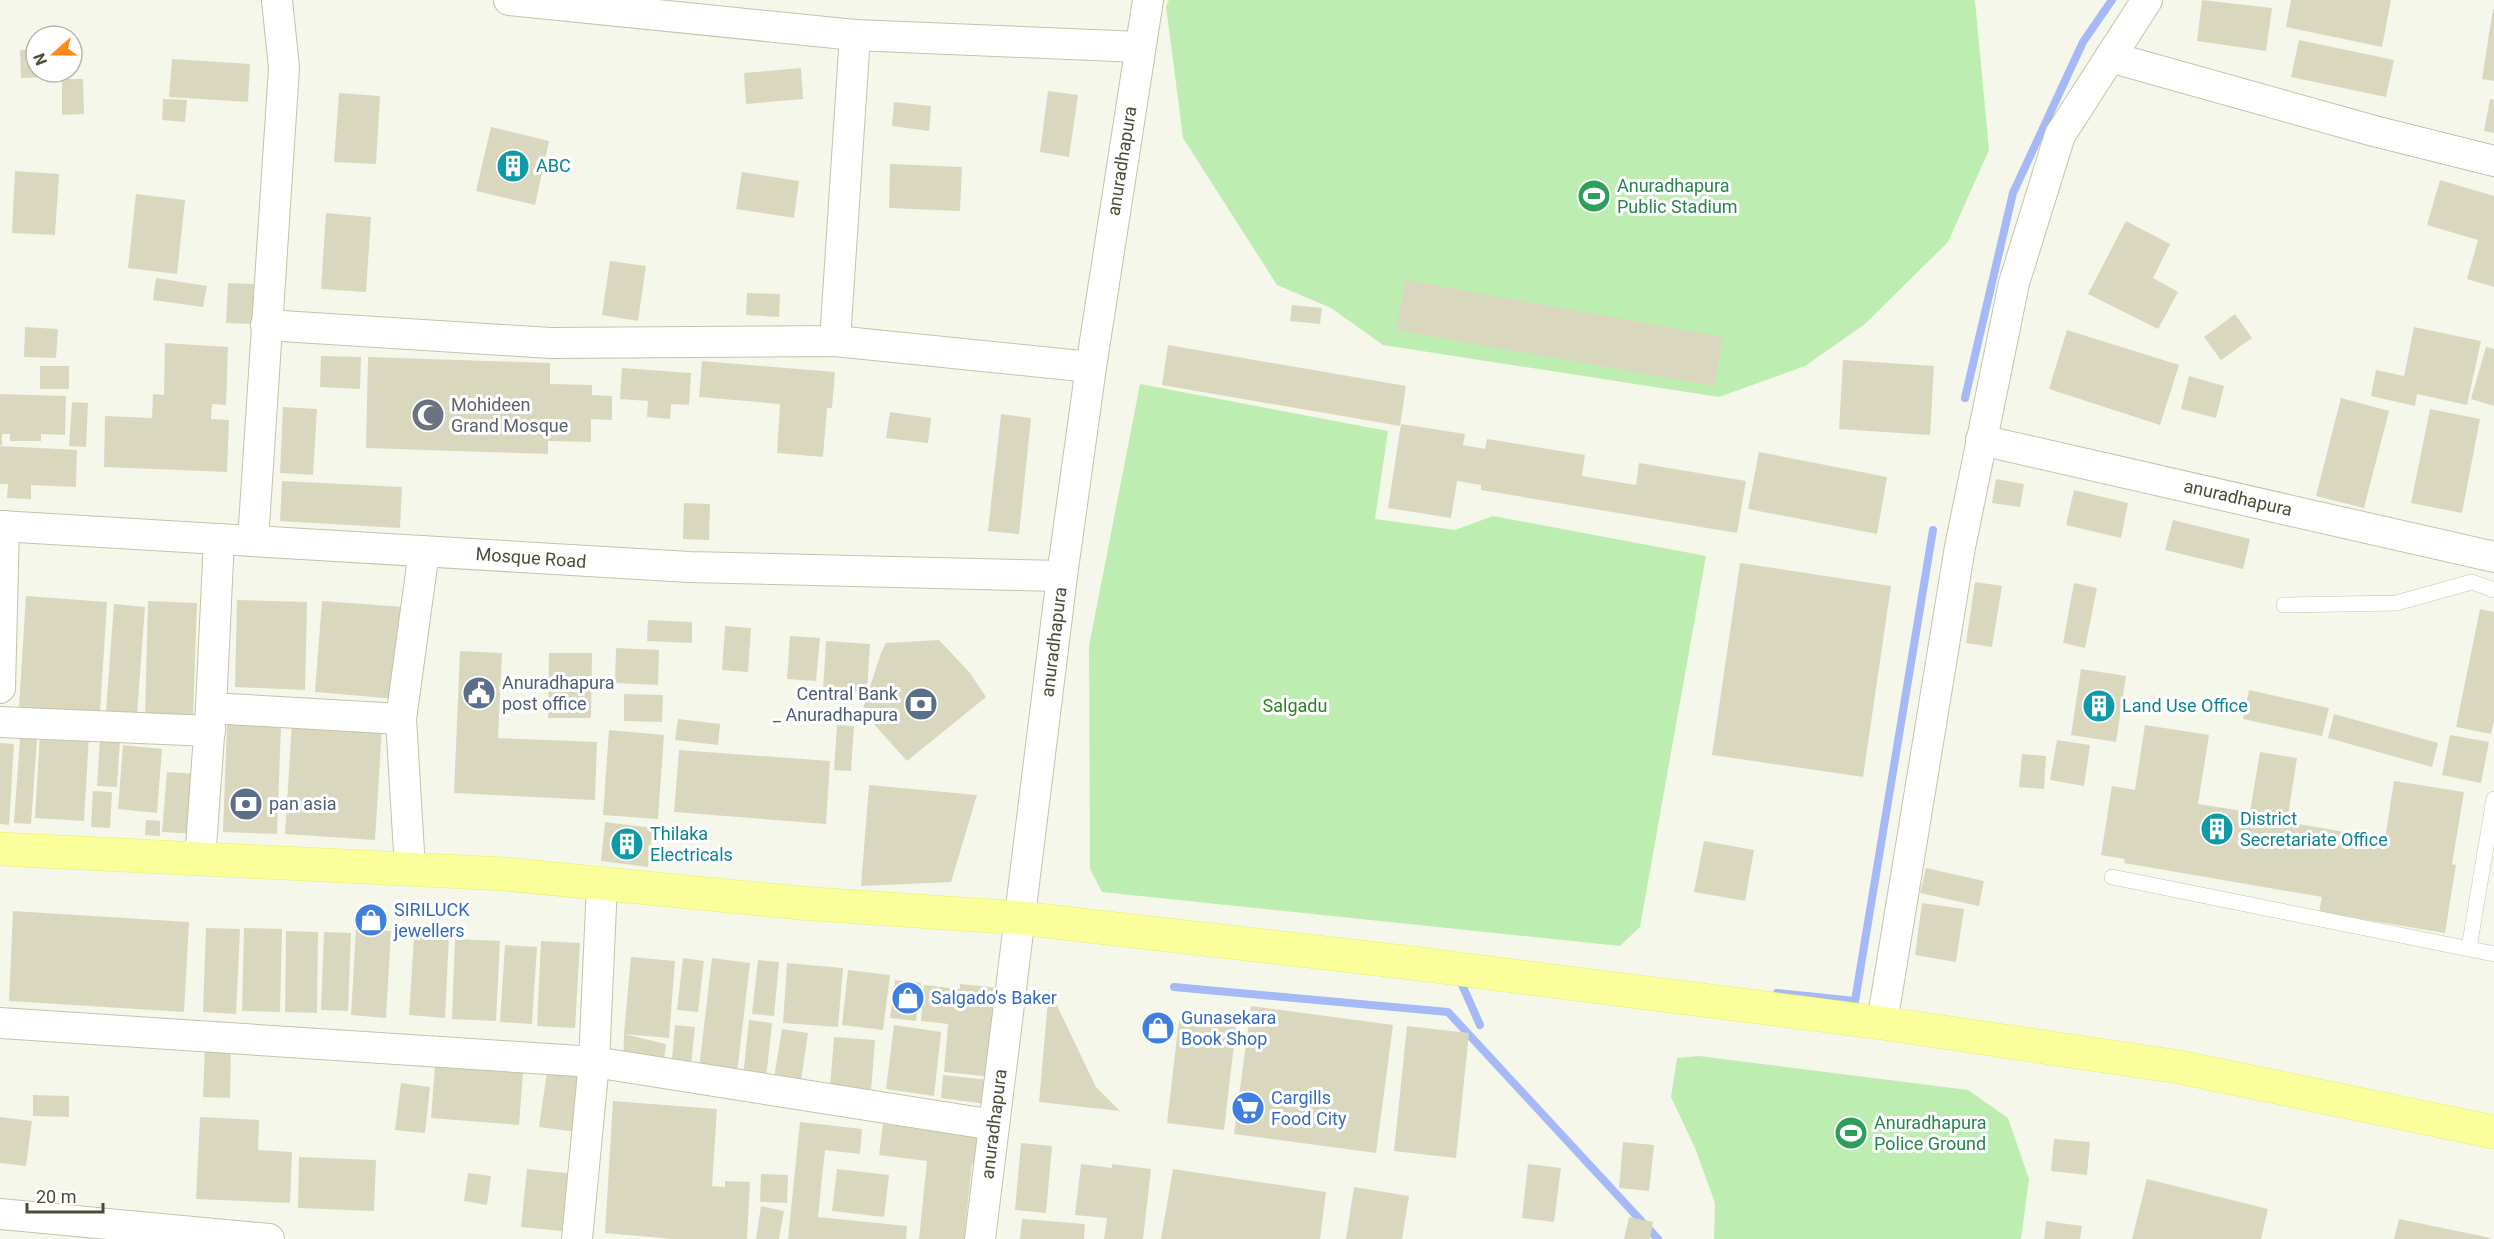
<svg xmlns="http://www.w3.org/2000/svg" width="2494" height="1239" font-family="Roboto,sans-serif">
<style>
.green{fill:#beedb1}
.lines{fill:none;stroke-linecap:round;stroke-linejoin:round}
.stream{stroke:#a4b9f6;stroke-width:8}
.building{fill:#d9d8bf}
.service-casing{stroke:#c3c3ac;stroke-width:16}
.minor-casing{stroke:#c3c3ac;stroke-width:32}
.primary-casing{stroke:#e9ee62;stroke-width:34}
.service{stroke:#fff;stroke-width:15}
.minor{stroke:#fff;stroke-width:30}
.primary{stroke:#faff9c;stroke-width:33}
.labels{text-anchor:middle;stroke-width:6;stroke-linejoin:round;paint-order:stroke}
.street-label{font-size:18px;fill:#4c4b38;stroke:#fff}
.culture-label{font-size:18px;fill:#0d838f;stroke:#fff;text-anchor:start}
.leisure-label{font-size:18px;fill:#27864d;stroke:#fff;text-anchor:start}
.worship-label{font-size:18px;fill:#5b616d;stroke:#fff;text-anchor:start}
.service-label{font-size:18px;fill:#4e5e75;stroke:#fff;text-anchor:start}
.park-label{font-size:18px;fill:#298425;stroke:#fff}
.shop-label{font-size:18px;fill:#366cbe;stroke:#fff;text-anchor:start}
</style>
<rect width="100%" height="100%" fill="#f6f7eb"/>
<g class="green">
<path d="M1169 0H1975L1989 150 1948 242 1865 324 1805 366 1719 397 1383 345 1331 308 1277 285 1183 138 1166 6Z"/>
<path d="M1140 384 1388 431 1375 519 1455 530 1493 516 1706 556 1640 927 1620 946 1102 892 1090 869 1089 646Z"/>
<path d="M1699 1056 1968 1090 2008 1118 2029 1179 2021 1239H1714L1715 1203 1695 1148 1671 1097 1677 1058Z"/>
</g>
<g class="lines">
<g class="stream">
<path d="M1965 398 2013 193 2083 42 2112 0"/>
<path d="M1459 978 1480 1025"/>
<path d="M1174 987 1448 1012 1658 1239"/>
<path d="M1777 993 1855 1001 1933 530"/>
</g>
</g>
<g class="building">
<path d="M2202 0 2272 8 2266 51 2197 41Z"/>
<path d="M2291 0H2391L2382 47 2286 27Z"/>
<path d="M2493 9H2494V81L2482 79Z"/>
<path d="M2299 40 2394 60 2386 97 2291 77Z"/>
<path d="M20 50H36V72H61L62 77 21 78Z"/>
<path d="M172 59 250 64 248 102 169 97Z"/>
<path d="M801 68 803 99 746 104 744 73Z"/>
<path d="M62 79H83L84 114 62 115Z"/>
<path d="M1048 91 1078 95 1069 157 1040 152Z"/>
<path d="M339 93 380 96 376 164 334 162Z"/>
<path d="M163 99 187 100 185 122 162 120Z"/>
<path d="M2490 99 2494 100V133L2484 131Z"/>
<path d="M894 102 931 106 929 131 892 126Z"/>
<path d="M491 127 549 141 535 205 476 191Z"/>
<path d="M890 164 962 167 960 211 889 208Z"/>
<path d="M15 171 59 174 55 235 12 233Z"/>
<path d="M742 172 799 181 794 218 736 209Z"/>
<path d="M2440 180 2494 196V287L2467 279 2478 240 2427 225Z"/>
<path d="M136 194 185 200 177 274 128 268Z"/>
<path d="M326 213 371 217 366 292 321 289Z"/>
<path d="M2126 221 2170 244 2153 278 2178 292 2158 329 2088 294Z"/>
<path d="M610 261 646 266 638 321 602 315Z"/>
<path d="M156 278 207 286 203 307 153 300Z"/>
<path d="M1405 280 1723 337 1714 386 1396 330Z"/>
<path d="M228 283 254 284 252 324 226 323Z"/>
<path d="M747 293 780 294 779 317 746 315Z"/>
<path d="M1292 305 1322 308 1320 324 1290 321Z"/>
<path d="M2235 314 2252 338 2221 360 2204 337Z"/>
<path d="M25 327 58 329 56 358 24 357Z"/>
<path d="M2414 327 2481 341 2467 405 2417 394 2415 406 2371 396 2376 370 2404 376Z"/>
<path d="M2067 330 2179 365 2160 425 2049 389Z"/>
<path d="M165 343 228 347 226 405 212 404 211 419 229 420 227 472 104 467 105 416 152 418 153 394 164 395Z"/>
<path d="M1168 345 1406 386 1400 426 1162 385Z"/>
<path d="M2486 347 2494 349V406L2471 399Z"/>
<path d="M321 356 361 357 360 389 320 387Z"/>
<path d="M368 357 550 363V384L592 385V395L612 396V420L591 419V442L548 441V454L366 448Z"/>
<path d="M1843 360 1934 366 1930 435 1839 429Z"/>
<path d="M702 361 835 372 832 408H827L823 457 777 453 780 404 699 397Z"/>
<rect x="40" y="366" width="29" height="23"/>
<path d="M622 368 691 373 689 405 671 404 670 419 647 417 648 401 620 399Z"/>
<path d="M2189 376 2224 386 2216 418 2181 409Z"/>
<path d="M0 394 66 396 65 435 41 434V441H10V434H2V445H0Z"/>
<path d="M2341 398 2389 411 2364 508 2316 496Z"/>
<path d="M72 402 88 403 86 447 69 446Z"/>
<path d="M283 407 317 409 313 475 280 473Z"/>
<path d="M2430 409 2480 419 2462 513 2411 503Z"/>
<path d="M890 412 931 418 928 443 886 438Z"/>
<path d="M1001 414 1031 418 1019 534 988 531Z"/>
<path d="M1401 424 1465 434 1463 445 1485 449 1487 439 1585 455 1582 476 1636 485 1639 463 1746 481 1737 533 1481 490V485L1457 481 1451 518 1388 508Z"/>
<path d="M0 446 77 450 76 487 31 485V499L7 498 8 484H0Z"/>
<path d="M1759 452 1887 477 1877 534 1748 509Z"/>
<path d="M1996 479 2024 484 2020 507 1992 503Z"/>
<path d="M282 481 402 487 400 528 280 521Z"/>
<path d="M2074 490 2128 503 2121 538 2066 525Z"/>
<path d="M684 503 710 504 709 540 683 539Z"/>
<path d="M2173 520 2250 539 2243 569 2165 550Z"/>
<path d="M1740 563 1891 586 1863 777 1712 755Z"/>
<path d="M1975 582 2002 586 1992 647 1966 643Z"/>
<path d="M2074 583 2097 588 2085 648 2063 643Z"/>
<path d="M26 596 107 602 100 713 19 707Z"/>
<path d="M237 600 307 602 305 690 235 687Z"/>
<path d="M148 601 197 603 193 718 145 717Z"/>
<path d="M322 601 404 607 396 699 315 692Z"/>
<path d="M114 604 145 607 137 714 106 711Z"/>
<path d="M2480 609 2494 612V720L2491 734 2456 727Z"/>
<path d="M648 620 692 622V643L647 641Z"/>
<path d="M725 626 751 628 748 672 722 670Z"/>
<path d="M790 636 820 638 816 681 787 679Z"/>
<path d="M939 640 970 673 986 697 907 761 862 711 881 653 886 643Z"/>
<path d="M826 641 870 644 867 693 823 690Z"/>
<path d="M616 648 659 650 658 685 615 683Z"/>
<path d="M460 651 502 653 498 738 597 742 595 800 454 793Z"/>
<path d="M549 653H592L591 718H548Z"/>
<path d="M2081 669 2126 676 2116 742 2071 735Z"/>
<path d="M2249 690 2329 708 2322 736 2243 719Z"/>
<path d="M624 694 663 695 662 722 624 721Z"/>
<path d="M2334 714 2438 743 2432 767 2328 738Z"/>
<path d="M678 719 720 724 718 745 675 740Z"/>
<path d="M292 722 382 728 375 840 285 834Z"/>
<path d="M227 724 281 726 277 834 223 832Z"/>
<path d="M837 725 854 726 851 771 834 770Z"/>
<path d="M2145 725 2209 735 2198 804 2250 812 2260 752 2297 758 2287 822 2385 839 2394 781 2464 792 2452 864 2456 865 2445 933 2319 912 2322 897 2124 863 2125 859 2101 855 2112 786 2135 790Z"/>
<path d="M609 730 664 735 658 819 603 815Z"/>
<path d="M40 733 89 736 84 821 35 818Z"/>
<path d="M2450 735 2489 742 2481 783 2442 775Z"/>
<path d="M20 738 37 739 31 824 14 823Z"/>
<path d="M100 738 120 740 117 787 97 786Z"/>
<path d="M2057 740 2090 745 2084 786 2050 780Z"/>
<path d="M0 743 14 744 9 825 0 824Z"/>
<path d="M123 745 162 749 157 813 118 809Z"/>
<path d="M679 750 830 761 826 824 674 812Z"/>
<path d="M2022 754 2046 756 2044 789 2019 787Z"/>
<path d="M167 772 200 774 195 834 162 832Z"/>
<path d="M869 785 977 795 951 882 861 886Z"/>
<path d="M93 791 112 792 110 828 91 827Z"/>
<path d="M146 820 160 821V836L145 835Z"/>
<path d="M605 822 653 828 648 867 601 861Z"/>
<path d="M1704 841 1754 850 1745 901 1694 892Z"/>
<path d="M1926 868 1984 881 1979 906 1920 893Z"/>
<path d="M1922 903 1964 909 1956 962 1915 955Z"/>
<path d="M13 911 189 922 184 1012 9 1001Z"/>
<path d="M206 928 240 929 236 1014 203 1012Z"/>
<path d="M244 928 282 929 280 1012 242 1011Z"/>
<path d="M356 929 391 931 386 1018 351 1015Z"/>
<path d="M286 931 318 932 317 1013 285 1012Z"/>
<path d="M324 932 351 933 348 1011 321 1010Z"/>
<path d="M449 936 445 1018 409 1015 414 937Z"/>
<path d="M455 939 500 941 496 1021 452 1019Z"/>
<path d="M541 941 580 943 575 1028 537 1026Z"/>
<path d="M505 945 537 947 532 1024 500 1022Z"/>
<path d="M631 957 675 961 669 1038 624 1034Z"/>
<path d="M683 958 704 961 698 1012 677 1010Z"/>
<path d="M712 958 750 963 737 1073 699 1069Z"/>
<path d="M758 960 779 962 774 1016 752 1014Z"/>
<path d="M787 963 843 968 838 1027 783 1023Z"/>
<path d="M848 970 890 975 883 1030 842 1025Z"/>
<path d="M895 980 921 983 916 1021 890 1018Z"/>
<path d="M960 984 1001 988 993 1077 944 1072 948 1024 921 1021 924 985 960 989Z"/>
<path d="M1049 989 1096 1087 1120 1111 1039 1102Z"/>
<path d="M1251 1006 1393 1025 1376 1153 1234 1134Z"/>
<path d="M749 1020 772 1023 766 1079 743 1077Z"/>
<path d="M1179 1020 1236 1027 1224 1130 1167 1123Z"/>
<path d="M675 1025 695 1027 690 1074 671 1071Z"/>
<path d="M894 1025 941 1032 934 1096 886 1089Z"/>
<path d="M1407 1026 1469 1033 1456 1158 1394 1151Z"/>
<path d="M782 1029 808 1033 801 1081 774 1077Z"/>
<path d="M624 1034 666 1044 663 1069 623 1065Z"/>
<path d="M834 1037 875 1040 871 1091 830 1088Z"/>
<path d="M205 1045 231 1046 230 1098 203 1097Z"/>
<path d="M436 1053 524 1060 519 1125 431 1118Z"/>
<path d="M548 1065 585 1070 577 1132 539 1127Z"/>
<path d="M943 1075 989 1080 986 1104 941 1098Z"/>
<path d="M401 1083 430 1087 425 1133 395 1130Z"/>
<path d="M33 1095 69 1096V1117L33 1116Z"/>
<path d="M613 1101 717 1109 712 1186 725 1187V1181L750 1182 747 1239H673L605 1233Z"/>
<path d="M0 1117 32 1121 26 1166 0 1163Z"/>
<path d="M200 1117 259 1120 258 1150 292 1152 290 1203 196 1199Z"/>
<path d="M800 1122 862 1129 860 1154 825 1150 818 1217 907 1226 906 1239H788Z"/>
<path d="M883 1124 980 1136 977 1165 972 1164 964 1239H919L927 1161 879 1155Z"/>
<path d="M2054 1139 2090 1142 2087 1175 2051 1171Z"/>
<path d="M1623 1142 1654 1145 1649 1191 1619 1188Z"/>
<path d="M1021 1143 1052 1146 1046 1213 1015 1210Z"/>
<path d="M299 1157 376 1160 374 1211 298 1208Z"/>
<path d="M1081 1164 1112 1168V1164L1151 1169 1143 1239H1104L1107 1218 1075 1215Z"/>
<path d="M1528 1164 1561 1168 1554 1222 1522 1218Z"/>
<path d="M527 1169 577 1174 571 1232 521 1227Z"/>
<path d="M837 1169 889 1175 884 1217 832 1211Z"/>
<path d="M1173 1169 1326 1192 1320 1239H1161Z"/>
<path d="M468 1173 491 1176 487 1205 464 1201Z"/>
<path d="M761 1174 788 1175 787 1203 760 1202Z"/>
<path d="M2147 1179 2268 1209 2261 1239H2132Z"/>
<path d="M1354 1187 1409 1196 1402 1239H1346Z"/>
<path d="M761 1206 784 1211 779 1239H756Z"/>
<path d="M1629 1217 1653 1222 1650 1239H1624Z"/>
<path d="M1022 1219 1085 1224 1084 1239H1020Z"/>
<path d="M2399 1219 2491 1238 2490 1239H2394Z"/>
<path d="M2046 1221 2082 1226 2080 1239H2044Z"/>
</g>
<g class="lines">
<g class="service-casing">
<g id="service">
<path d="M2284 605 2396 603 2472 582 2494 590"/>
<path d="M2112 877 2494 954"/>
<path d="M2469 948 2494 799"/>
</g>
</g>
<g class="minor-casing">
<g id="minor">
<path d="M509 0 855 35 1140 47"/>
<path d="M2110 57 2374 131 2494 161"/>
<path d="M266 325 551 343 835 341 1091 367"/>
<path d="M835 341 855 35"/>
<path d="M1981 440 2494 557"/>
<path d="M0 526 689 567 1062 576"/>
<path d="M253 541 284 68 277 0"/>
<path d="M0 688 4 526"/>
<path d="M211 708 401 719"/>
<path d="M0 722 210 731"/>
<path d="M200 860 211 708 219 539"/>
<path d="M410 869 401 719 424 551"/>
<path d="M0 1023 594 1062 994 1125"/>
<path d="M1882 1023 1960 547 2014 283 2060 135 2147 0"/>
<path d="M0 1214 269 1239"/>
<path d="M577 1239 594 1062 602 884"/>
<path d="M980 1239 1062 576 1091 367 1148 0"/>
</g>
</g>
<g class="primary-casing">
<path id="primary" d="M0 849 505 874 800 903 1020 918 1404 962 1882 1023 2179 1067 2494 1132"/>
</g>
<use href="#service" class="service"/>
<use href="#minor" class="minor"/>
<use href="#primary" class="primary"/>
</g>
<defs>
<g id="building-disc" transform="scale(1.725)"><circle r="9.5" fill="#0f9aa8" stroke="#fff"/><path d="M-4-6H4V6H1V3H-1V6H-4ZM-2.5-4.3h1.7v1.8h-1.7ZM.8-4.3h1.7v1.8H.8ZM-2.5-1h1.7V.8h-1.7ZM.8-1h1.7V.8H.8Z" fill="#fff"/></g>
<g id="stadium-disc" transform="scale(1.725)"><circle r="9.5" fill="#2e9e5b" stroke="#fff"/><path d="M0-5a6.5 5 0 1 0 0 10a6.5 5 0 1 0 0-10ZM-3.5-1.8h7v3.6h-7Z" fill="#fff"/></g>
<g id="mosque-disc" transform="scale(1.725)"><circle r="9.5" fill="#6b7280" stroke="#fff"/><path d="M3.5-4.9A6 6 0 1 0 3.5 4.9A5 5 0 1 1 3.5-4.9Z" fill="#fff"/></g>
<g id="civic-disc" transform="scale(1.725)"><circle r="9.5" fill="#5c6f8a" stroke="#fff"/><path d="M-.6-6.5H3V-4.5H.6V-3L4-1V1h2V6H-6V1h2V-1L-.6-3ZM-1.2 2.5V6h2.4V2.5Z" fill="#fff"/></g>
<g id="bank-disc" transform="scale(1.725)"><circle r="9.5" fill="#5c6f8a" stroke="#fff"/><path d="M-6-4H6V4H-6ZM0-2.3a2.3 2.3 0 1 0 0 4.6a2.3 2.3 0 1 0 0-4.6Z" fill="#fff"/></g>
<g id="shop-disc" transform="scale(1.725)"><circle r="9.5" fill="#3f7fe0" stroke="#fff"/><path d="M-5-2.5h2.3a2.7 3.5 0 0 1 5.4 0H5L5.5 6h-11ZM-1.5-2.5h3a1.5 2.3 0 0 0-3 0Z" fill="#fff"/></g>
<g id="supermarket-disc" transform="scale(1.725)"><circle r="9.5" fill="#3f7fe0" stroke="#fff"/><path d="M-6-5.5h2.5l.6 2H6L4.5 2H-2.5L-4.4-4H-6ZM-1.5 3.2a1.3 1.3 0 1 0 .1 0ZM3 3.2a1.3 1.3 0 1 0 .1 0Z" fill="#fff"/></g>
</defs>
<g fill-rule="evenodd">
<use href="#building-disc" x="513" y="166"/>
<use href="#stadium-disc" x="1594" y="196"/>
<use href="#mosque-disc" x="428" y="415"/>
<use href="#civic-disc" x="479" y="693"/>
<use href="#bank-disc" x="921" y="704"/>
<use href="#building-disc" x="2099" y="706"/>
<use href="#bank-disc" x="246" y="804"/>
<use href="#building-disc" x="2217" y="829"/>
<use href="#building-disc" x="627" y="844"/>
<use href="#shop-disc" x="371" y="920"/>
<use href="#shop-disc" x="908" y="998"/>
<use href="#shop-disc" x="1158" y="1028"/>
<use href="#supermarket-disc" x="1248" y="1108"/>
<use href="#stadium-disc" x="1851" y="1133"/>
</g>
<g class="labels">
<g class="street-label">
<text transform="translate(1122 161) rotate(-81)" y="6">anuradhapura</text>
<text transform="translate(2238 498) rotate(13)" y="6">anuradhapura</text>
<text transform="translate(531 558) rotate(4)" y="6">Mosque Road</text>
<text transform="translate(1054 642) rotate(-83)" y="6">anuradhapura</text>
<text transform="translate(994 1124) rotate(-83)" y="6">anuradhapura</text>
</g>
<g class="culture-label">
<text x="536" y="172">ABC</text>
<text x="2122" y="712">Land Use Office</text>
<text x="2240" y="825">District<tspan x="2240" dy="21">Secretariate Office</tspan></text>
<text x="650" y="840">Thilaka<tspan x="650" dy="21">Electricals</tspan></text>
</g>
<g class="leisure-label">
<text x="1617" y="192">Anuradhapura<tspan x="1617" dy="21">Public Stadium</tspan></text>
<text x="1874" y="1129">Anuradhapura<tspan x="1874" dy="21">Police Ground</tspan></text>
</g>
<g class="worship-label">
<text x="451" y="411">Mohideen<tspan x="451" dy="21">Grand Mosque</tspan></text>
</g>
<g class="service-label">
<text x="502" y="689">Anuradhapura<tspan x="502" dy="21">post office</tspan></text>
<text x="898" y="700" text-anchor="end">Central Bank<tspan x="898" dy="21">_ Anuradhapura</tspan></text>
<text x="269" y="810">pan asia</text>
</g>
<g class="park-label">
<text x="1295" y="712">Salgadu</text>
</g>
<g class="shop-label">
<text x="394" y="916">SIRILUCK<tspan x="394" dy="21">jewellers</tspan></text>
<text x="931" y="1004">Salgado's Baker</text>
<text x="1181" y="1024">Gunasekara<tspan x="1181" dy="21">Book Shop</tspan></text>
<text x="1271" y="1104">Cargills<tspan x="1271" dy="21">Food City</tspan></text>
</g>
</g>
<g transform="translate(54 54) rotate(249)"><circle r="28" fill="#ffffff" stroke="#b7b7af" stroke-width="1.5"/>
<path d="M0-4.5L10 22L0 15L-10 22Z" fill="#ff891a"/>
<text y="-9" font-size="16" font-weight="bold" text-anchor="middle" fill="#4c4b38">N</text>
</g>
<path d="M27 1203v9h76v-9" fill="none" stroke="#4c4b38" stroke-width="3"/>
<text x="36" y="1203" font-size="18" fill="#4c4b38" stroke="#ffffff" stroke-width="4.5" paint-order="stroke">20 m</text>
</svg>
